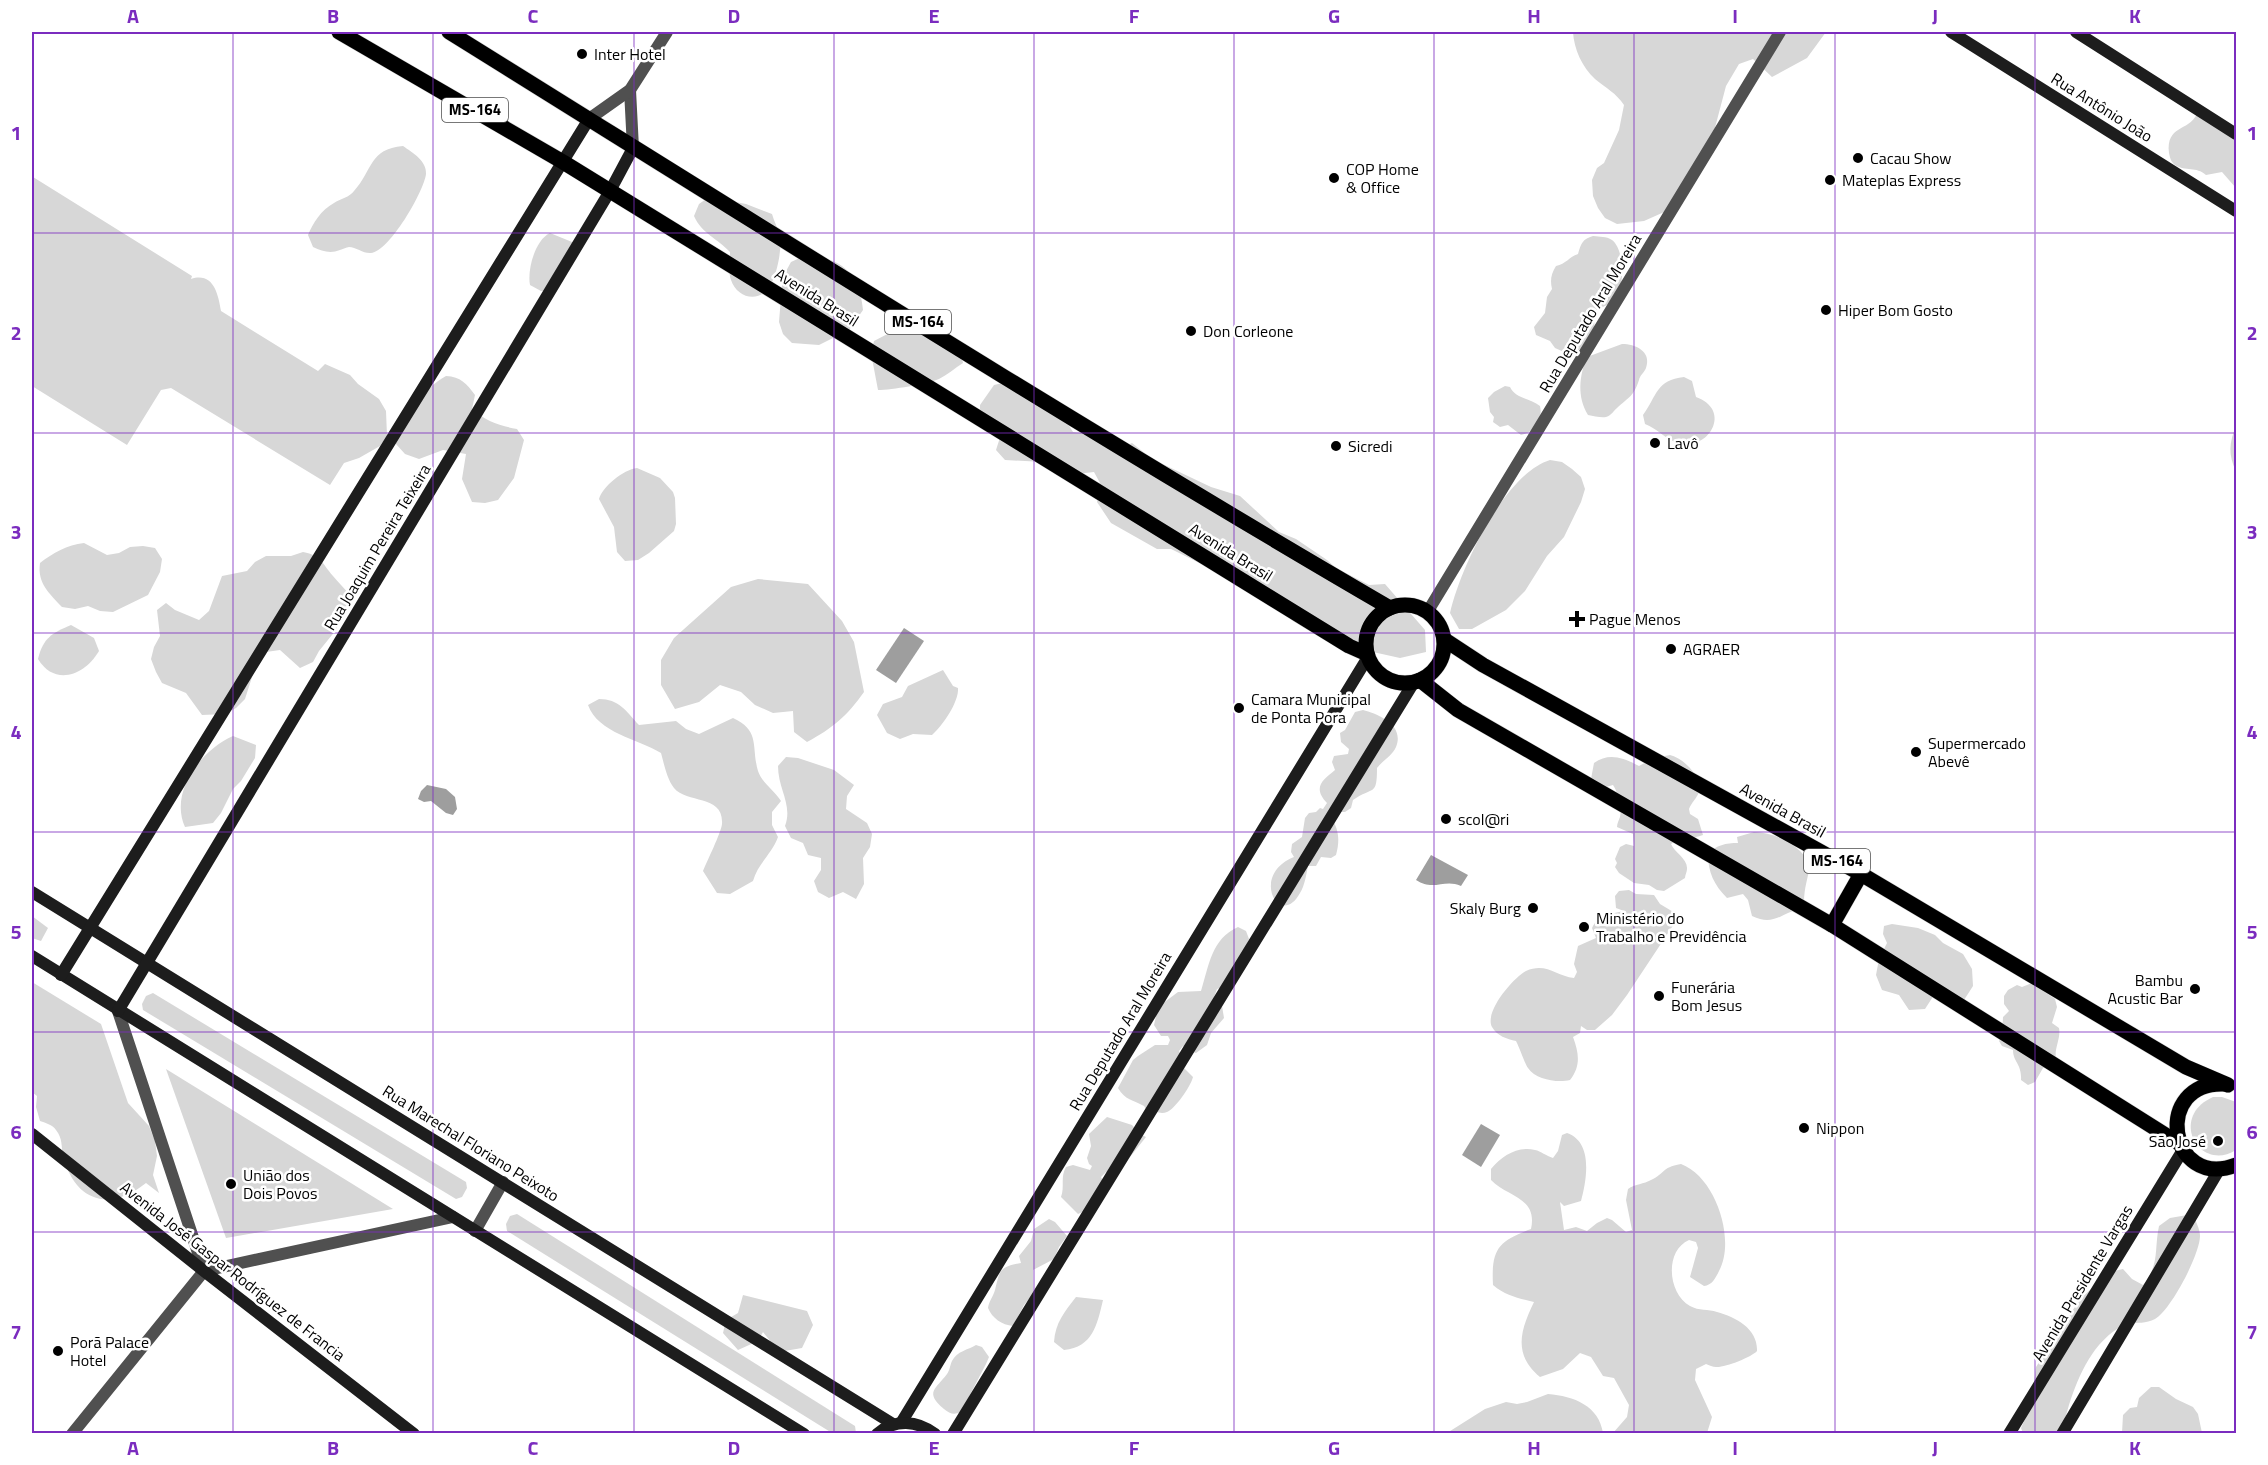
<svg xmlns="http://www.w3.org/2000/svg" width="2268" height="1465" font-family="'Titillium Web',sans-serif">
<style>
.green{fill:#d7d7d7}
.water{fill:#9e9e9e}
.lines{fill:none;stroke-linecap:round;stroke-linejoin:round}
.primary-casing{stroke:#dbdbdb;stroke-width:16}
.minor{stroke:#505050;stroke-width:12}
.tertiary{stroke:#505050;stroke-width:12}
.secondary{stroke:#1d1d1d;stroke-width:12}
.primary{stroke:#000;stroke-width:15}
.grid{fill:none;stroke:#7b2cbf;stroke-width:1.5;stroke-opacity:0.55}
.poi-dot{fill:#000;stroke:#fff;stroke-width:2}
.labels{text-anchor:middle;stroke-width:5;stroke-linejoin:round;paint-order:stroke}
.shield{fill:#fff;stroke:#4c4c4c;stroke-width:1.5}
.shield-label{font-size:15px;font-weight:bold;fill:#000}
.poi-label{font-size:16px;fill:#000;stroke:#fff;text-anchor:start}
.street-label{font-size:16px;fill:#000;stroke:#fff}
.neatline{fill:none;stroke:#7b2cbf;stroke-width:2}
.grid-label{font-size:20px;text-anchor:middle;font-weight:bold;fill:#7b2cbf}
</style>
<rect width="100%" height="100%" fill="#fff"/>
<g class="green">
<path d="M1573 32H1672L1685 34 1689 32H1826L1807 58 1772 77 1753 59 1739 64 1726 86 1712 139 1671 209 1644 221 1617 224 1605 218 1598 208 1593 196 1592 180 1597 168 1604 163 1619 130 1624 105C1616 93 1606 88 1595 79 1582 67 1574 49 1573 32Z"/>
<path d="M2197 114 2236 129V188L2222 172 2206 175C2196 166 2186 172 2175 165 2171 162 2170 158 2169 153 2166 125 2188 132 2197 114Z"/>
<path d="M403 146C413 153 427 161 426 174 424 191 390 251 371 253 364 254 356 247 349 247 347 247 341 250 340 250 330 254 322 251 313 247L308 235C313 223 321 210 334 203 340 199 350 197 354 191 373 170 369 149 403 146Z"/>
<path d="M33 177 192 276 191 279C213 272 218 293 221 311L318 371 325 364 350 375 358 384 379 399 386 411 387 436 380 446 359 458 344 463 330 485 171 388 161 390 127 445 32 386Z"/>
<path d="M709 197 746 204 772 214C774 221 778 229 780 236 782 250 777 274 770 286 759 304 737 298 731 280 728 272 730 261 730 252 717 238 702 234 694 216L699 204Z"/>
<path d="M550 233 572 242 574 248 553 291H541L530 285C527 270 535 240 550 233Z"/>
<path d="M1593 236C1600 237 1606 236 1612 240 1625 250 1625 287 1615 298 1608 307 1599 307 1591 314 1599 325 1591 336 1586 347L1571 353 1564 352 1555 348 1550 341 1536 335 1534 327 1545 313 1547 297 1552 289C1550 280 1551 274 1556 266 1566 264 1569 257 1578 254 1581 243 1583 239 1593 236Z"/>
<path d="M804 256C841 256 860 274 863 310L847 333H843L819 345 792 343 783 334 779 322 782 285 785 273 791 262Z"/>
<path d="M920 324 960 350 963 363C955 368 947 375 939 379 926 384 892 390 878 390L871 353 874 341 897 329Z"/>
<path d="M1622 344C1635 344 1652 351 1646 368 1644 373 1640 375 1639 380 1634 396 1629 397 1617 408 1613 411 1612 415 1606 417 1601 418 1594 416 1588 415 1577 397 1579 376 1587 357Z"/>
<path d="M446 376C461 377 466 383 475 395L472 409C485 421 500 426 517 429L524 440 514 478 498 500 485 503 472 502 462 479 466 454 443 450 419 459 405 454 396 444 395 432C410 411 423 389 446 376Z"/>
<path d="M1684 377 1692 381 1696 397C1732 410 1710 449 1681 444 1667 441 1657 428 1645 424L1643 415C1657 396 1656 380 1684 377Z"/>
<path d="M1007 382 1060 411 1073 432 1099 435 1121 448 1132 443 1152 459 1211 487 1240 496 1279 532 1296 539 1327 560 1336 568 1369 585 1385 584 1425 630 1426 652 1400 658 1328 642 1293 621 1252 581 1232 579 1171 549H1157L1111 523 1097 502 1100 483 1094 472 1067 475 1043 462 1005 460 996 450 1004 425 993 419 980 417V405L994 385Z"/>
<path d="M1505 386 1510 387C1516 399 1530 398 1540 406 1543 421 1535 432 1521 435L1508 425 1500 427 1493 422 1494 417 1490 412 1488 398 1494 392Z"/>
<path d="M2236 426V471C2228 455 2229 443 2236 426Z"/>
<path d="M1550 460 1562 462 1572 469 1581 477 1585 489 1581 502 1564 537 1547 556 1525 591 1506 610 1472 629H1459L1450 613C1460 569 1504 474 1550 460Z"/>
<path d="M637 468 660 478 673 492 675 498 676 524 674 531 649 553 638 560 625 561 617 552 614 527 599 499C603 486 623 470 637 468Z"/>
<path d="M84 543 107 555 119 553 130 547 143 546 155 548 162 559 160 572 148 595 113 612 100 611 88 606 75 609 62 607C49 593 37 583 40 563 53 553 67 545 84 543Z"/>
<path d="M303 552C322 556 321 562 333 576 338 582 344 588 349 594L348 608 340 617 336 630 319 651 313 662 300 668 280 650 266 652 253 674 245 699 236 708 225 714 202 715 186 693 162 683 156 672 151 659 154 647 160 636 157 610 166 603 175 610 199 620 209 611 222 576 247 571 255 562 266 556H291Z"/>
<path d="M758 579 808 584 842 621 854 642 864 692C847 716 833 728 807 742L794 732 793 711 773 713 755 705 741 692 720 685 699 702 675 709 661 685V660L674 638 731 587Z"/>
<path d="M71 625 94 638 99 651C85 675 55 687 38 659 43 638 52 633 71 625Z"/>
<path d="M943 670 953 686 958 688C959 702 943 725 932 735L913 734 900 739 887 733 877 715 883 704 902 697 908 686Z"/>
<path d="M599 699C619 699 626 711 639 725L676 721 686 729 699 734 733 718C761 731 751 747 758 771 762 783 775 791 781 801L772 812V825L778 837C772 854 758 863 753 881L730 894 717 893 703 871C707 861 721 833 722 824 724 794 687 804 674 788 667 779 664 764 661 753 638 739 598 733 588 705Z"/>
<path d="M1363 710C1378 714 1405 725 1396 747 1393 755 1382 761 1377 768 1377 797 1373 786 1353 800L1351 808 1345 812H1341L1331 817C1339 830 1340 840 1336 855L1331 858 1321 857 1316 866H1308C1306 875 1305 885 1300 893 1280 930 1249 875 1294 857L1291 852 1292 844 1302 837 1305 818 1309 813 1316 812 1320 808 1323 809 1327 803C1312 787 1323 780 1335 770L1332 762 1334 756 1348 754 1349 749 1341 742 1340 733 1345 730 1355 712Z"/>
<path d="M233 736 256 745 255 758 241 781 233 789 221 813 213 823 185 827C169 792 201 750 233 736Z"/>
<path d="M1670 755C1683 758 1702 776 1699 792 1697 798 1691 803 1689 809L1690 814 1698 819 1703 835C1693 839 1680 838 1671 844 1674 852 1688 859 1687 869 1687 872 1685 875 1685 878L1664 891 1657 890 1649 885 1634 883 1619 873 1615 867 1617 863 1615 859 1620 847 1626 844 1634 846 1633 834 1617 827C1617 823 1619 820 1620 817 1622 808 1618 792 1613 785L1606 787 1591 779 1594 763C1609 752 1624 758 1639 766L1654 758Z"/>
<path d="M786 757 798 758 834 770 854 785 847 796 846 809 867 823 872 834 870 847 863 858 864 884 856 899 843 892 829 898 818 892 814 881 821 870V858L808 855 803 843 791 838 785 826C793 805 778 789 778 766Z"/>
<path d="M1754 832C1777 833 1799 844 1810 864 1808 879 1804 887 1804 903 1799 909 1795 910 1788 913 1774 920 1767 923 1752 916L1748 900 1743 894 1727 898C1714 885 1708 872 1708 854 1716 845 1726 843 1738 843L1737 837Z"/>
<path d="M1629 890 1636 894 1654 895 1660 904 1675 913 1676 921 1627 995 1612 1015 1595 1030H1587L1581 1026 1580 1033 1573 1037C1579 1053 1581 1066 1570 1080 1558 1083 1536 1080 1528 1068 1525 1064 1520 1049 1516 1041 1507 1039 1497 1036 1492 1027 1484 1012 1513 978 1526 971 1546 962 1556 976 1574 978L1577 972 1574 964 1578 946 1596 938 1592 928C1599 914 1611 914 1624 911L1616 908 1615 896 1619 891Z"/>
<path d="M32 916 48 928 41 941 32 938Z"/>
<path d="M1892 924 1918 928 1935 935 1943 943 1963 954 1972 969 1973 986 1964 1000 1934 995 1925 1009 1909 1010 1899 995 1882 990 1876 975 1879 959 1887 943 1883 934 1884 926Z"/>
<path d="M1238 927 1246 931 1249 939 1227 986 1217 989 1213 1000 1222 1006 1224 1018 1211 1033 1207 1045 1196 1053 1187 1050 1183 1046 1179 1051 1182 1058 1180 1064 1193 1077C1191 1086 1175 1109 1167 1112 1160 1115 1154 1110 1147 1111L1144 1106C1133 1100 1125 1100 1118 1088L1133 1060 1138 1056 1155 1045H1168L1170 1040 1168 1036H1161L1154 1025 1158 1007 1178 992 1201 991C1209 966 1211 939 1238 927Z"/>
<path d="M32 982 101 1024 128 1103 149 1126 155 1141 157 1156 153 1175 159 1193 146 1183C110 1212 75 1202 63 1156 61 1146 63 1139 56 1130 53 1125 46 1123 40 1121L36 1107 37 1096 32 1092Z"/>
<path d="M2032 983 2055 999 2057 1007 2052 1023 2059 1028C2061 1039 2054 1048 2056 1059L2051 1066 2043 1068 2035 1082 2028 1085 2021 1080C2022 1064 2013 1062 2013 1050L2002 1046 1999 1041 2002 1037 2003 1017 2009 1011 2004 1004V996L2008 990 2017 985 2022 987Z"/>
<path d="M153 993 466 1182 467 1188 462 1197 456 1199 143 1010 142 1004 146 996Z"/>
<path d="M166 1069 393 1209 226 1238Z"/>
<path d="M2213 1097H2222L2236 1102V1150C2199 1173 2168 1117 2213 1097Z"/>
<path d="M1107 1117 1132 1125 1140 1134 1146 1137 1130 1157 1109 1174 1106 1172 1101 1177 1104 1183 1096 1206 1078 1214 1061 1197C1065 1187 1060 1177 1066 1167L1073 1165 1090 1170 1092 1166 1089 1164 1087 1158 1091 1146 1089 1134Z"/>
<path d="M1567 1133C1593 1142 1587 1179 1581 1201L1564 1206 1560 1202 1564 1230 1576 1227 1587 1231 1597 1223 1607 1218 1612 1220 1626 1232 1632 1230 1626 1200 1628 1189C1635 1184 1644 1184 1651 1180 1666 1173 1660 1168 1681 1164 1716 1177 1736 1240 1719 1271 1715 1279 1712 1285 1704 1286L1690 1277 1698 1248 1696 1242 1689 1240C1664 1251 1668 1294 1690 1306 1699 1311 1708 1309 1717 1312 1736 1317 1758 1329 1757 1351 1752 1357 1724 1368 1716 1367 1713 1367 1709 1365 1706 1364L1696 1369 1695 1380 1712 1417 1707 1433H1613L1627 1417 1629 1405 1614 1378 1603 1376 1591 1357 1580 1353 1563 1369 1540 1377C1512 1354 1521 1329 1534 1302 1518 1298 1506 1296 1493 1285 1491 1248 1499 1241 1531 1229 1538 1197 1507 1197 1491 1180V1169C1502 1156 1517 1146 1535 1150 1541 1151 1546 1156 1553 1158L1558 1151 1562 1135Z"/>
<path d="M517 1214 855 1426 856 1433H832L507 1231 506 1224 510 1216Z"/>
<path d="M2193 1214C2195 1220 2200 1229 2200 1236 2200 1254 2171 1310 2155 1319 2146 1324 2137 1322 2128 1324 2118 1326 2106 1337 2099 1345 2079 1369 2068 1404 2062 1433H2023L2021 1428 2031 1406 2036 1367 2080 1299 2110 1272 2123 1269 2132 1279 2143 1285C2160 1265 2154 1249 2159 1226L2170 1218Z"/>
<path d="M1049 1219 1055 1222 1067 1236 1059 1247 1054 1259 1033 1270V1294L1024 1305 1013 1326C1002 1325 992 1318 988 1308 989 1301 993 1297 995 1290 1000 1271 998 1267 1021 1263L1019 1256 1031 1241 1034 1229Z"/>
<path d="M743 1295 807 1311 813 1325 802 1348 779 1352 763 1332 758 1341 738 1350 723 1333 726 1320 738 1313Z"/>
<path d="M1076 1297 1103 1300C1097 1325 1093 1347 1064 1350L1054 1342C1055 1323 1065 1311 1076 1297Z"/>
<path d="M976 1345 982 1347 989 1357 986 1364 961 1412C954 1415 950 1414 944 1409 924 1392 936 1389 947 1374 950 1370 950 1365 952 1361 957 1351 968 1350 976 1345Z"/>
<path d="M2151 1387H2159L2176 1399 2193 1407 2198 1414 2202 1433H2122L2123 1415 2130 1408 2137 1407 2139 1398Z"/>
<path d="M1548 1394C1574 1396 1599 1406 1603 1433H1447L1485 1409 1506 1402 1517 1404 1527 1402Z"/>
</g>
<g class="water">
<path d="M904 628 924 641 896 683 876 670Z"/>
<path d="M427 785 446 789 455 797 457 809 453 815 446 813 431 801 424 802 418 799 421 791Z"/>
<path d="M1431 855 1468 875 1461 886C1444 878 1434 892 1416 880Z"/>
<path d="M1481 1124 1500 1135 1481 1167 1462 1155Z"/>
</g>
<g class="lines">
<g class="primary-casing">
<g id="primary">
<path d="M339 32 563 162 1349 646 1367 654"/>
<path d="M449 32C761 226 1072 423 1390 608"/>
<circle cx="1405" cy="644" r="39"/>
<path d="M1445 640 1483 665 1861 874 2186 1067 2228 1085"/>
<path d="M1420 680 1458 710 1832 925 2180 1144"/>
<path d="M1832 925 1861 874"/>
<path d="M2225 1084C2152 1080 2168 1191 2236 1165"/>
</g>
</g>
<g class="minor">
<path d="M630 90 633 148"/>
<path d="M589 119 630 90 667 32"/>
<path d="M1428 611 1780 32"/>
<path d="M118 1011 204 1271 453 1217"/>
<path d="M475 1231 503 1182"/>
</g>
<path class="tertiary" d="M72 1434 204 1271"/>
<g class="secondary">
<path d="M1951 32 2236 211"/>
<path d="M2076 32 2236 134"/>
<path d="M32 892 893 1424"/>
<path d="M32 956 804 1434"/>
<path d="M61 975 589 119"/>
<path d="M118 1011 610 191 633 148"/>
<path d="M32 1134 204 1271 414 1434"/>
<path d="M901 1423 1368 657"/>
<path d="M877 1434C895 1419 917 1420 935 1434"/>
<path d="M953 1434 1414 682"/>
<path d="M2009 1434 2183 1150"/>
<path d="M2062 1434 2219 1170"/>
</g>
<use href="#primary" class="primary"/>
</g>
<path class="grid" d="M233 32V1434M433 32V1434M634 32V1434M834 32V1434M1034 32V1434M1234 32V1434M1434 32V1434M1634 32V1434M1835 32V1434M2035 32V1434M32 233H2236M32 433H2236M32 633H2236M32 832H2236M32 1032H2236M32 1232H2236"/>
<g class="poi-dot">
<circle cx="582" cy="54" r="6"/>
<circle cx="1858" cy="158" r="6"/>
<circle cx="1334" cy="178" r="6"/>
<circle cx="1830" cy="180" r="6"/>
<circle cx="1826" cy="310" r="6"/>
<circle cx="1191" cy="331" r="6"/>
<circle cx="1655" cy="443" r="6"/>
<circle cx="1336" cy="446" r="6"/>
<path d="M1574 610h6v6h6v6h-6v6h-6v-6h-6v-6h6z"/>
<circle cx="1671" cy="649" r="6"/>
<circle cx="1239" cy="708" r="6"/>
<circle cx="1916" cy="752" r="6"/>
<circle cx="1446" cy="819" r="6"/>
<circle cx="1533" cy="908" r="6"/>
<circle cx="1584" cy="927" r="6"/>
<circle cx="2195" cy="989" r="6"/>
<circle cx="1659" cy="996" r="6"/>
<circle cx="1804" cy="1128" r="6"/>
<circle cx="2218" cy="1141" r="6"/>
<circle cx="231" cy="1184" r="6"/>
<circle cx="58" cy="1351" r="6"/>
</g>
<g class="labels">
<g class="shield">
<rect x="442" y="98" width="66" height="24" rx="4.5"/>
<rect x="885" y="310" width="66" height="24" rx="4.5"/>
<rect x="1804" y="849" width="66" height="24" rx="4.5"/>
</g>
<g class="shield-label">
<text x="475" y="115">MS-164</text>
<text x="918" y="327">MS-164</text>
<text x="1837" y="866">MS-164</text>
</g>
<g class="poi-label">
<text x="594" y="60">Inter Hotel</text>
<text x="1870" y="164">Cacau Show</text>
<text x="1346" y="175">COP Home<tspan x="1346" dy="18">&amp; Office</tspan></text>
<text x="1842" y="186">Mateplas Express</text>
<text x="1838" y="316">Hiper Bom Gosto</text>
<text x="1203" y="337">Don Corleone</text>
<text x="1667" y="449">Lavô</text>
<text x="1348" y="452">Sicredi</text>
<text x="1589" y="625">Pague Menos</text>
<text x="1683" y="655">AGRAER</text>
<text x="1251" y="705">Camara Municipal<tspan x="1251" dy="18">de Ponta Pora</tspan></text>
<text x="1928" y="749">Supermercado<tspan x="1928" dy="18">Abevê</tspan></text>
<text x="1458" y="825">scol@ri</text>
<text x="1521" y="914" text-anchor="end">Skaly Burg</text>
<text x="1596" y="924">Ministério do<tspan x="1596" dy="18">Trabalho e Previdência</tspan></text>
<text x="2183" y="986" text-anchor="end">Bambu<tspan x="2183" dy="18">Acustic Bar</tspan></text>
<text x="1671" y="993">Funerária<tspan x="1671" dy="18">Bom Jesus</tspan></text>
<text x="1816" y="1134">Nippon</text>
<text x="2206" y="1147" text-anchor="end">São José</text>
<text x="243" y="1181">União dos<tspan x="243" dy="18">Dois Povos</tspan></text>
<text x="70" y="1348">Porã Palace<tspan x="70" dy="18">Hotel</tspan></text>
</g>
<g class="street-label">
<text transform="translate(2102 107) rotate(32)" y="6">Rua Antônio João</text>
<text transform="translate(817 297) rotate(32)" y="6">Avenida Brasil</text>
<text transform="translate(1590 313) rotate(-59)" y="6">Rua Deputado Aral Moreira</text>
<text transform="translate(377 547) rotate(-59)" y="6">Rua Joaquim Pereira Teixeira</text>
<text transform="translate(1231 552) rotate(32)" y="6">Avenida Brasil</text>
<text transform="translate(1783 810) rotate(29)" y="6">Avenida Brasil</text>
<text transform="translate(1120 1031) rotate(-59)" y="6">Rua Deputado Aral Moreira</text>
<text transform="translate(471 1143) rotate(32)" y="6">Rua Marechal Floriano Peixoto</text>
<text transform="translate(233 1271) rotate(38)" y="6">Avenida José Gaspar Rodríguez de Francia</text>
<text transform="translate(2082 1283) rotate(-59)" y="6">Avenida Presidente Vargas</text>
</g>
</g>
<rect width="2268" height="1465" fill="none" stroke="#ffffff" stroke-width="66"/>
<rect x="33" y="33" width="2202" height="1399" class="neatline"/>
<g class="grid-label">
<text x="133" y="23">A</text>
<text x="333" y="23">B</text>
<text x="533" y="23">C</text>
<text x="734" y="23">D</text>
<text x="934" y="23">E</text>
<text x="1134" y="23">F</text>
<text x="1334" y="23">G</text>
<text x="1534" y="23">H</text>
<text x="1735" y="23">I</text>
<text x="1935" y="23">J</text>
<text x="2135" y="23">K</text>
<text x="16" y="140">1</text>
<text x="2252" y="140">1</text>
<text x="16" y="340">2</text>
<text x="2252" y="340">2</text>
<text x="16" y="539">3</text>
<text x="2252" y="539">3</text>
<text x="16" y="739">4</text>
<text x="2252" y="739">4</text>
<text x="16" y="939">5</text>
<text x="2252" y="939">5</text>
<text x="16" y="1139">6</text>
<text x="2252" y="1139">6</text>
<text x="16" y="1339">7</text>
<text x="2252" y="1339">7</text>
<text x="133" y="1455">A</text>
<text x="333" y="1455">B</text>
<text x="533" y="1455">C</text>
<text x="734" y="1455">D</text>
<text x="934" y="1455">E</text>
<text x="1134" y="1455">F</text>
<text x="1334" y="1455">G</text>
<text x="1534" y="1455">H</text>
<text x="1735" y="1455">I</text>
<text x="1935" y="1455">J</text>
<text x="2135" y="1455">K</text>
</g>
</svg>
